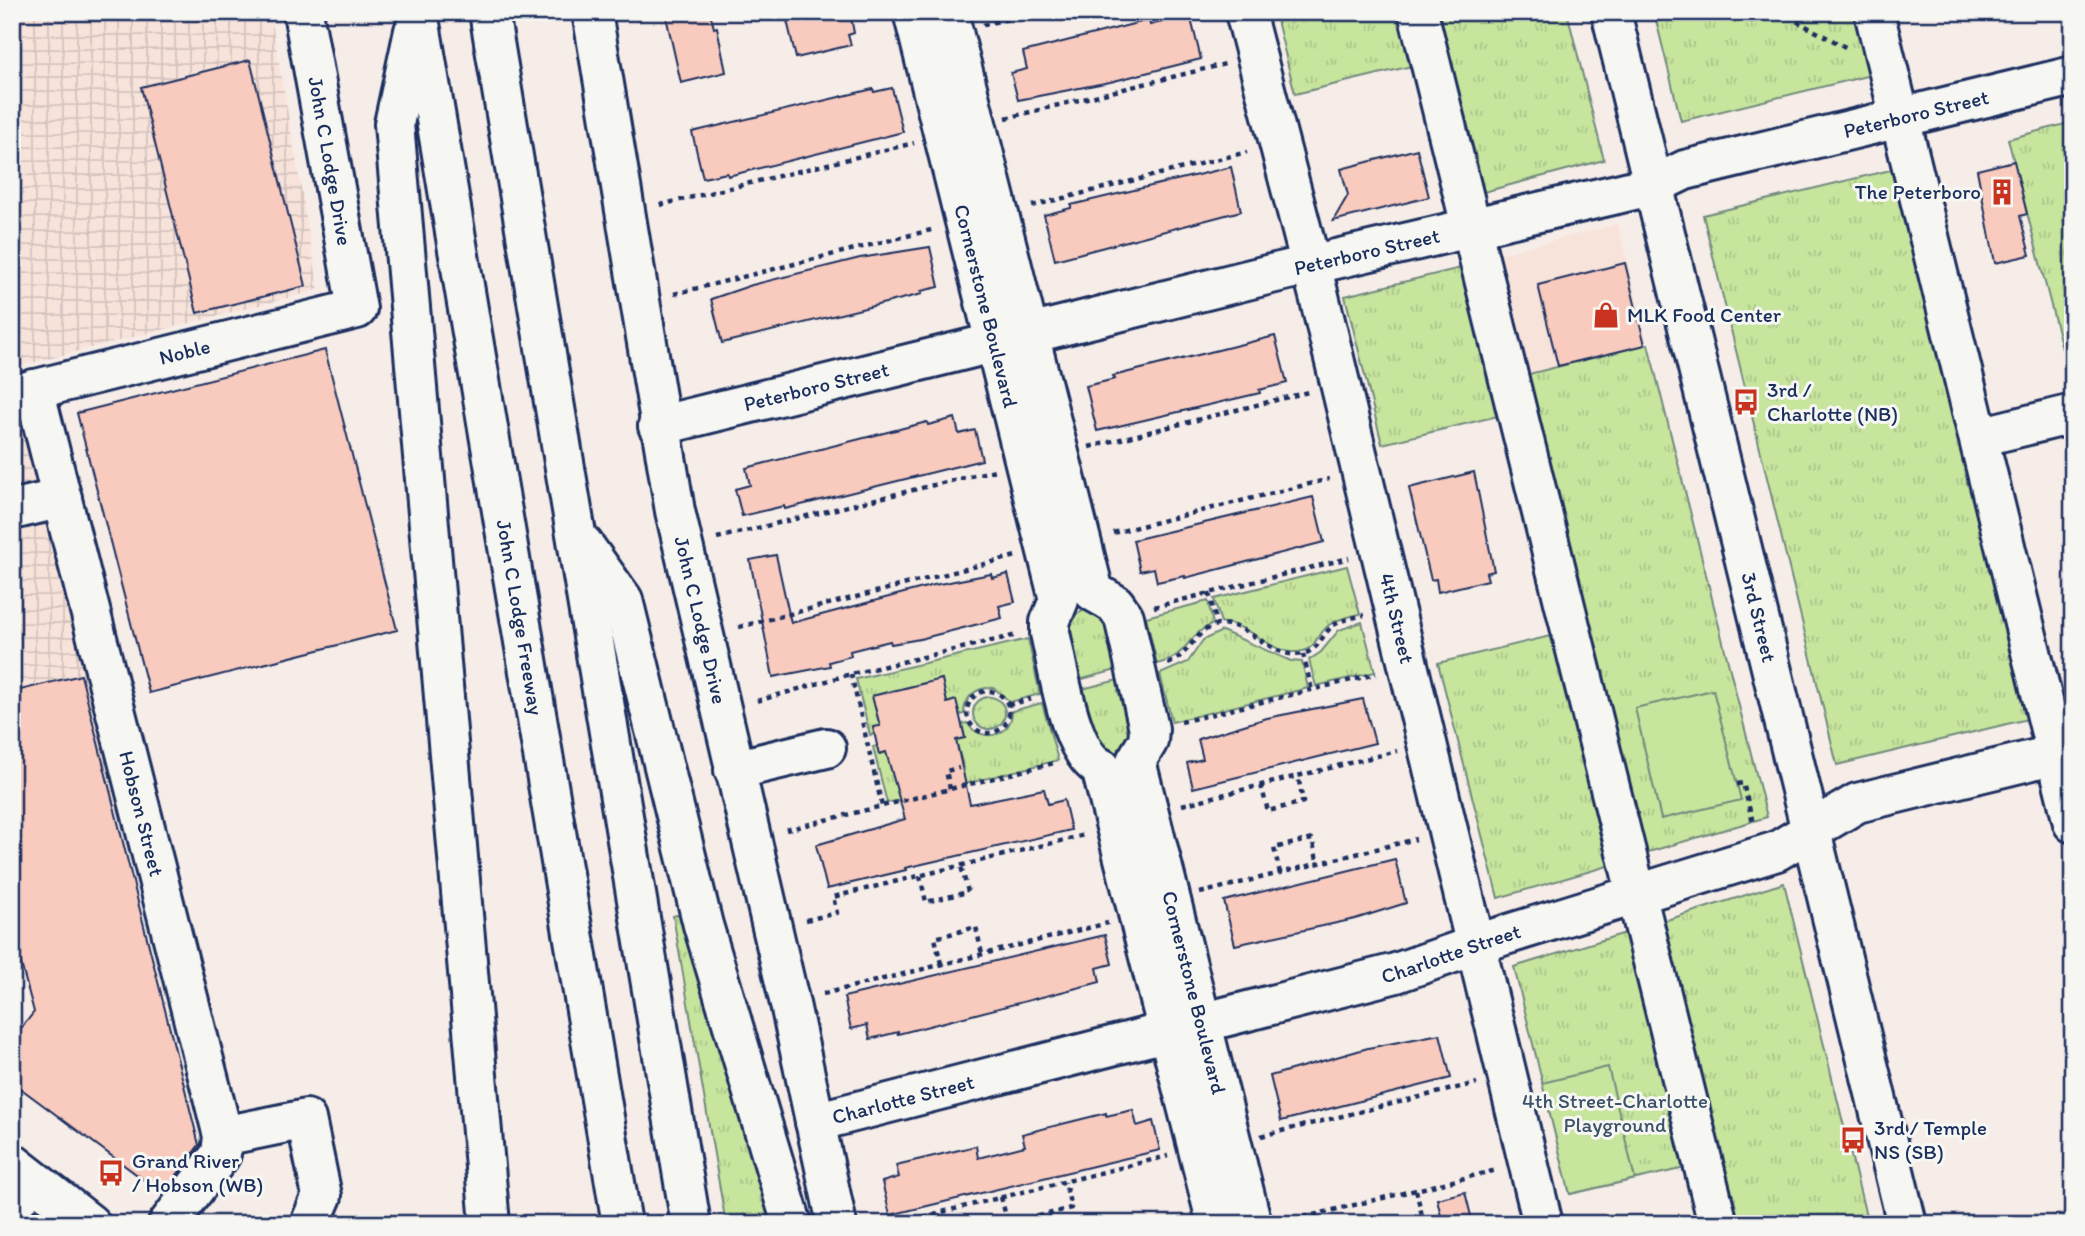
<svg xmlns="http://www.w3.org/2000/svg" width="2085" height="1236" font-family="Itim,sans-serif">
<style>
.built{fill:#f8e3db}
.industrial{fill:url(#industrial-grid)}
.grass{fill:url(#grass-tufts);stroke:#718a7e;stroke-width:2}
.garden{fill:#c7e59d;stroke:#718a7e;stroke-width:2}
.building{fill:#f9cbbe;stroke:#1b2f5e;stroke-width:2}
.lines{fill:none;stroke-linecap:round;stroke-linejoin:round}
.minor-casing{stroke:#1b2f5e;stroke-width:44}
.major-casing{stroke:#1b2f5e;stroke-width:44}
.highway-casing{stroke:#1b2f5e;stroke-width:44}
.path{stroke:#1b2f5e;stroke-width:4.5;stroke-dasharray:5 5;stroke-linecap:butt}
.minor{stroke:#f6f6f2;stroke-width:38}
.major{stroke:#f6f6f2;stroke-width:38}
.highway{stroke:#f6f6f2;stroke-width:38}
.labels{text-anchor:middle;stroke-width:6;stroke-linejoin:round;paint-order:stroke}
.street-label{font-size:21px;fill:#1b2f5e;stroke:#f6f6f2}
.poi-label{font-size:21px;fill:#1b2f5e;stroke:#f6f6f2;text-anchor:start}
.park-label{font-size:21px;fill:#3d536b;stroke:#f6f6f2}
</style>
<defs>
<pattern id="industrial-grid" width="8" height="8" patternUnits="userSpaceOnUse" patternTransform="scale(1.75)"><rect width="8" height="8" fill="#f8e3db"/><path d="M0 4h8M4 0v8" fill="none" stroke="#d4c3be"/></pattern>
<pattern id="grass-tufts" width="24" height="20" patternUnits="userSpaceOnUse" patternTransform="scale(1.75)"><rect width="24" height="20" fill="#c7e59d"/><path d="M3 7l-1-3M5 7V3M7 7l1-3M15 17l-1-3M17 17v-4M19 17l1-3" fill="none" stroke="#aac58a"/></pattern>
</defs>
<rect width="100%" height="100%" fill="#f7ede8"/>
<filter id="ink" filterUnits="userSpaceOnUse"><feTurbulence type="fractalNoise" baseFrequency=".0143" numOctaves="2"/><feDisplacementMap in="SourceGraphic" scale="14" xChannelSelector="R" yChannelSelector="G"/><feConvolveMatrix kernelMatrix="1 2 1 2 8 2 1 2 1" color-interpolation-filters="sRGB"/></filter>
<g filter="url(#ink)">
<path class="built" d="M1618 224 1648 344 1517 377 1487 257Z"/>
<g class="industrial">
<path d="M12 12H270L319 290 12 368Z"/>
<path d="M24 421 121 810 12 838V424Z"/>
</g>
<g class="grass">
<path d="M1275 12H1407L1420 64 1295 94Z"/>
<path d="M1423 12H1567L1604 160 1476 194Z"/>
<path d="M1654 12H1864L1879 73 1681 121Z"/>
<path d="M2073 122V391L2008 139Z"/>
<path d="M1903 167 2036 717 1837 765 1703 215Z"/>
<path d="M1469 266 1506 414 1382 444 1345 296Z"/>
<path d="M1648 344 1767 817 1635 856 1517 377Z"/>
<path d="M1347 566 1360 614C1349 617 1339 618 1329 625 1316 635 1316 651 1297 652 1270 654 1248 622 1221 623L1214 599Z"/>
<path d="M1208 601 1213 624C1186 634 1190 656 1157 664L1146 617Z"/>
<path d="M1085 610C1113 613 1114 647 1120 669L1075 681 1065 625 1070 617Z"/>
<path d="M1362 622 1375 672 1316 686 1309 660 1321 652 1339 630Z"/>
<path d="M1222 631 1291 661 1302 662 1308 688 1172 722 1160 674 1188 662 1203 640Z"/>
<path d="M1559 634 1618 863 1498 898 1438 663Z"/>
<path d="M1028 639 1040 694 1010 702 994 688C977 686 964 697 964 714L960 715 956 700 947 703 941 679 872 696 880 726 873 727 874 734 870 735 856 679Z"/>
<path d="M1122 679 1133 725 1124 747 1116 752 1099 750 1078 690Z"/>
<circle cx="989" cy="713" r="16"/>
<path d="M1042 703 1058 760 954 787 951 773 964 770 956 740 965 737 962 724 967 723C981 743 1012 738 1012 711Z"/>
<path d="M877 746 879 754 886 752 946 789 887 803 873 747Z"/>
<path d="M1784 883 1868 1224H1728L1654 924Z"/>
<path d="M688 912 775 1224H726L673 916Z"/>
<path d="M1635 930 1694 1166 1570 1194 1514 967Z"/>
</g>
<g class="garden">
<path d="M1713 690 1741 800 1661 819 1635 708Z"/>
<path d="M1608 1067 1635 1179 1570 1194 1542 1083Z"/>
</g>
<g class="building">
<path d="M665 12H710L714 28 717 27 726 72 681 83Z"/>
<path d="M785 12H850L854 33 848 35 851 45 796 58Z"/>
<path d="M1190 15 1201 59 1110 82 1018 100 1011 73 1027 69 1023 52 1149 20 1150 25Z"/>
<path d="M250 60 306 286 197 313 141 87Z"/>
<path d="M892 88 903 132 728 176 727 173 703 178 692 132 873 89 874 92Z"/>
<path d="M1417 149 1429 197 1333 221 1348 195 1341 169Z"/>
<path d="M2014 161 2027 214 2020 216 2030 255 1995 263 1977 170Z"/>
<path d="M1231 167 1241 211 1055 260 1044 215 1071 208V205Z"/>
<path d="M930 247 939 287 921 291 922 294 722 343 711 299 752 285 860 258Z"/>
<path d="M1625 263 1645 345 1558 366 1538 285Z"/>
<path d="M1275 336 1287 383 1259 390 1260 393 1097 431 1086 386 1115 379 1113 376Z"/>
<path d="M325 350 397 630 149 693 77 413Z"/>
<path d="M955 418 959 434 975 430 982 460 785 509 784 506 742 516 735 489 750 485 746 468 927 422 928 425Z"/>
<path d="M1474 472 1494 571 1486 573 1488 580 1438 592 1436 579 1431 580 1409 488Z"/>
<path d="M1313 497 1324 542 1185 578V576L1157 582 1154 568 1140 571 1133 540Z"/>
<path d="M776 555 791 623 934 585 991 574 992 578 1008 574 1015 602 999 606 1002 618 920 639 891 644 890 641 850 651 851 656 829 662 830 666 773 677 750 560Z"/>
<path d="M81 675 199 1145 163 1194 12 1082V1040L34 1012 12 930V692Z"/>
<path d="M942 679 947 703 956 700 965 738 956 740 970 804 1044 789 1048 804 1064 800 1071 830 905 868 906 870 827 889 816 845 905 819 886 752 879 754 873 727 880 726 872 696Z"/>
<path d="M1363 699 1375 743 1193 788 1187 763 1203 759 1198 739 1267 718Z"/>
<path d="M1395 859 1406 903 1355 919 1235 945 1224 901Z"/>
<path d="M1105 935 1112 964 1097 968 1100 982 898 1034V1032L870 1039 867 1025 851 1029 844 997Z"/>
<path d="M1440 1034 1451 1078 1281 1121 1270 1076 1368 1048Z"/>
<path d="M1133 1110 1137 1126 1153 1121 1160 1150 890 1215 882 1182 899 1177 896 1165 976 1146 978 1158 1025 1146 1022 1134 1106 1113V1116Z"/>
<path d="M1465 1192 1473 1224H1443L1437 1199Z"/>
</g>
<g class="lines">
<g class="minor-casing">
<g id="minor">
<path id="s1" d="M913 12 1059 600 1050 622V633C1058 666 1069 754 1101 768L1217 1224"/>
<path id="s2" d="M948 12 1094 592 1115 604 1124 617 1149 729 1148 741 1136 761 1252 1224"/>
<path id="s3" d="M1245 12 1319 296 1543 1224"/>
<path d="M1418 12 1718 1224"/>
<path id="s4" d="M1611 12 1907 1224"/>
<path d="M1874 12 2073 823"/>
<path id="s5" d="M34 389 223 1136 221 1154 168 1224"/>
<path id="s6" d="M12 395 357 309 303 12"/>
<path id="s7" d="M658 426 1271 274 1617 194 1654 185 1685 170 2073 76"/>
<path d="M1979 437 2073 414"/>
<path d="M12 510 62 498"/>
<path d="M734 770 826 748"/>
<path id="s8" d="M815 1122 1396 973 1502 936 1777 851 1857 803 2073 750"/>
<path d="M223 1136 306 1119 322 1196 310 1224"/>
<path d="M12 1205 33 1180"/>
</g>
</g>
<g class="major-casing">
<g id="major">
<path id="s9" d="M592 12 675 511 790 1004 837 1224"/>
<path d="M12 1163 90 1224"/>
</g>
</g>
<g class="highway-casing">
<g id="highway">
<path id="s10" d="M418 12 622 1224"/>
<path d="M489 12 691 1224"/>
<path d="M414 31 394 124 490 1224"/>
<path d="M583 544 623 600 703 925 792 1224"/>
</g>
</g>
<g class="path">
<path d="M1779 12 1849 49"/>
<path d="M983 25 1036 12"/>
<path d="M1006 118 1225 64"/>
<path d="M660 205 914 143"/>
<path d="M1032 206 1247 152"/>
<path d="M674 294 935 229"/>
<path d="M1089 447 1308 392"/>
<path d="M1113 533 1329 479"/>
<path d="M717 538 995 470"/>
<path d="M1209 593 1217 625"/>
<path d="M1154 607 1349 558"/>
<path d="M739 627 1016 556"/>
<path d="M1303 654 1312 690"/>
<path d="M1168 664C1188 656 1194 633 1213 626 1245 615 1270 661 1303 654 1320 650 1321 634 1334 625 1343 619 1354 618 1364 615"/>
<path d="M851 674 882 806"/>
<circle cx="988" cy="712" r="21"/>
<path d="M757 701 851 674 1017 635"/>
<path d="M1008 705 1031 699"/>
<path d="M1181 722 1376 674"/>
<path d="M1737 784 1743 783 1753 823"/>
<path d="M1261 785 1268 811 1303 802 1298 776"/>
<path d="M950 789 946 771 959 768"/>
<path d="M1182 805 1397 751"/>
<path d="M786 830 1054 763"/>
<path d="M1280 873 1274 848 1312 839 1318 864"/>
<path d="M920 876 926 902 968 892 961 866"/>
<path d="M1200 893 1416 839"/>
<path d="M806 920 837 913 833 897 1085 835"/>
<path d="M941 964 935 938 976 927 982 954"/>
<path d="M823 994 1108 923"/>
<path d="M1261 1136 1477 1083"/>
<path d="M1001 1197 1008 1224"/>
<path d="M1284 1222 1416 1190"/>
<path d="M894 1224 1168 1156"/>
<path d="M1009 1224 1071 1208 1065 1182"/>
<path d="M1424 1224 1416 1190 1497 1170"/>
</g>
<use href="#minor" class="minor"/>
<use href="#major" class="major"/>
<use href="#highway" class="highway"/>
</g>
</g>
<defs>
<g id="building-bare" transform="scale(2.1)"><path d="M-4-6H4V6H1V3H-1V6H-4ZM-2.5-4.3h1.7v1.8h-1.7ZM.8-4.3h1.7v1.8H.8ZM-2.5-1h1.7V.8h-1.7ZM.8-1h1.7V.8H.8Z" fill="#c8321e" stroke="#f6f6f2" stroke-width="2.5" paint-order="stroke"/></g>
<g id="shop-bare" transform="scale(2.1)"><path d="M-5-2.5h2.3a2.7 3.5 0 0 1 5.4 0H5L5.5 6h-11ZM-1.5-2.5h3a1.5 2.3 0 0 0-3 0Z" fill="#c8321e" stroke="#f6f6f2" stroke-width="2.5" paint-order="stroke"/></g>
<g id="bus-bare" transform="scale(2.1)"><path d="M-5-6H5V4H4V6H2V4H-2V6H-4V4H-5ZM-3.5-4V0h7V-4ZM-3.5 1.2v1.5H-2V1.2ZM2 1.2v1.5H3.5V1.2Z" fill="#c8321e" stroke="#f6f6f2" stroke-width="2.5" paint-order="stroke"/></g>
</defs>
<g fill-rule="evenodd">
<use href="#building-bare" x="2002" y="192"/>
<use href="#shop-bare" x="1606" y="315"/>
<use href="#bus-bare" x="1746" y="402"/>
<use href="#bus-bare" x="1853" y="1140"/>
<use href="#bus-bare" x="111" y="1173"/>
</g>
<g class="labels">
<g class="street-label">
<text dy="7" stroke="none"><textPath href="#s7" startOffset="1297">Peterboro Street</textPath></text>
<text transform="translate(330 161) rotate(80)" y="7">John C Lodge Drive</text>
<text dy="7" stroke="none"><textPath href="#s7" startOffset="730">Peterboro Street</textPath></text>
<text dy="7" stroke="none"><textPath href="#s1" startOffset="303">Cornerstone Boulevard</textPath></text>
<text dy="7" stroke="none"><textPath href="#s6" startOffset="178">Noble</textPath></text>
<text dy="7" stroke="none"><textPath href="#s7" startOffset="163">Peterboro Street</textPath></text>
<text dy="7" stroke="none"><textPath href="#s3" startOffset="625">4th Street</textPath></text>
<text dy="7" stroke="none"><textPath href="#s10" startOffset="614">John C Lodge Freeway</textPath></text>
<text dy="7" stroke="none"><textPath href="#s4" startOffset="623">3rd Street</textPath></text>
<text dy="7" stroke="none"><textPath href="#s9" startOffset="618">John C Lodge Drive</textPath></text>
<text dy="7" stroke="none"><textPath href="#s5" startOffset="438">Hobson Street</textPath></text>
<text dy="7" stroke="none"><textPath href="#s8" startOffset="658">Charlotte Street</textPath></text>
<text dy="7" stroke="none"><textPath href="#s2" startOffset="1027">Cornerstone Boulevard</textPath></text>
<text dy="7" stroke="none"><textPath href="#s8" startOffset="91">Charlotte Street</textPath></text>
</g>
<g class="poi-label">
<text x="1981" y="199" text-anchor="end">The Peterboro</text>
<text x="1627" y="322">MLK Food Center</text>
<text x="1767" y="397">3rd /<tspan x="1767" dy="24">Charlotte (NB)</tspan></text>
<text x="1874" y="1135">3rd / Temple<tspan x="1874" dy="24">NS (SB)</tspan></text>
<text x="132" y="1168">Grand River<tspan x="132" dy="24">/ Hobson (WB)</tspan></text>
</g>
<g class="park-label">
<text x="1615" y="1108">4th Street-Charlotte<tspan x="1615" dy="24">Playground</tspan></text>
</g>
</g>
<rect width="2085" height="1236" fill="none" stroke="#f6f6f2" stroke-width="42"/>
<rect x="21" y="21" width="2043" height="1194" fill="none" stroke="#1b2f5e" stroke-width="2.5" filter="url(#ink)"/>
</svg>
